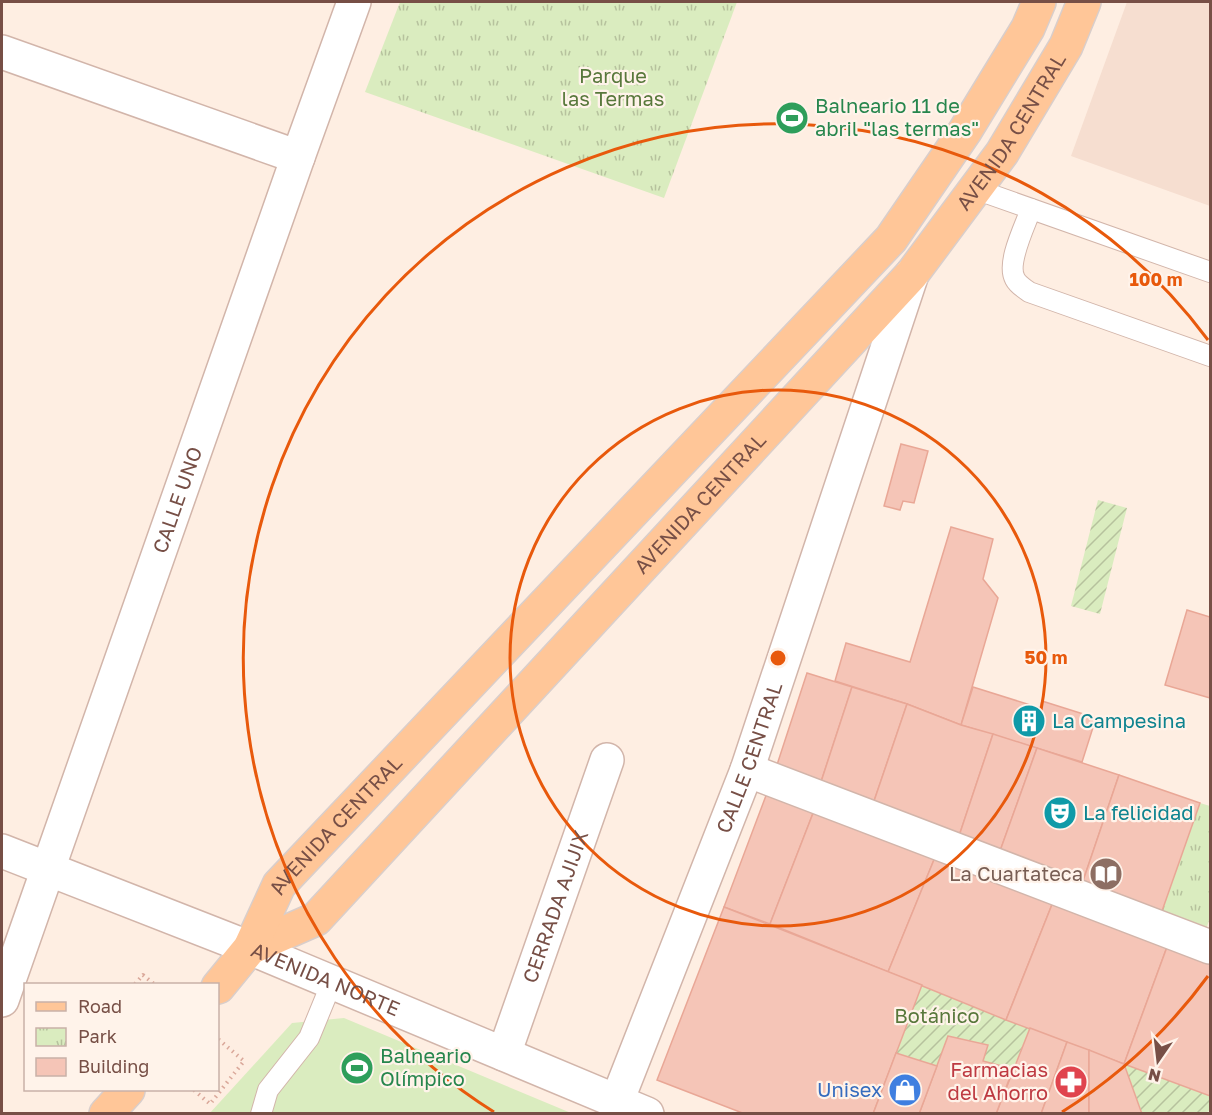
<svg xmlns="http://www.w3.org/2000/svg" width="1212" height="1115" font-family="'Golos Text',sans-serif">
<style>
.residential{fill:#f6ded0}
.park{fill:url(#park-tufts)}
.garden{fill:url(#garden-furrows)}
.pitch{fill:#daecbf}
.building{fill:#f5c5b7;stroke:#e9a796;stroke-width:1.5}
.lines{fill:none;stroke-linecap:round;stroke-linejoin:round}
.service-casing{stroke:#d2b5aa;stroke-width:22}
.minor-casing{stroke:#d2b5aa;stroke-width:36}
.primary-casing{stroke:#d9cecb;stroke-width:36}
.path{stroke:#daa89a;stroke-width:4;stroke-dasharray:1.5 4.5;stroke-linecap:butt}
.service{stroke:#fff;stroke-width:20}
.minor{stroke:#fff;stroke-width:33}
.primary{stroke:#ffc698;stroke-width:33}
.ring{fill:none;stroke:#e8590c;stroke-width:3}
.labels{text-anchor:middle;stroke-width:4.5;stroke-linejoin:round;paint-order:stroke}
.park-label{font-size:20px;fill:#58783b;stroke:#fff3ea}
.leisure-label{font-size:20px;fill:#27864d;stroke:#fff3ea;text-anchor:start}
.street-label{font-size:20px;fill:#774f46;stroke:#fff3ea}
.culture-label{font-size:20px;fill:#0d838f;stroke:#fff3ea;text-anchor:start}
.education-label{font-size:20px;fill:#785e54;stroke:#fff3ea;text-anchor:end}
.health-label{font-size:20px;fill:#be3a42;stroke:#fff3ea;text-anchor:end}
.shop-label{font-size:20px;fill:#366cbe;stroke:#fff3ea;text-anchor:end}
.centre{fill:#e8590c;stroke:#fff3ea;stroke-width:3}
.ring-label{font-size:18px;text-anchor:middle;font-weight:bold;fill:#e8590c;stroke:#fff3ea;stroke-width:4.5;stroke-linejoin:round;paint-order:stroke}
</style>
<defs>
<pattern id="park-tufts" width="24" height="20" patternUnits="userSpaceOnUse" patternTransform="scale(1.5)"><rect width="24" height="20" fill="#daecbf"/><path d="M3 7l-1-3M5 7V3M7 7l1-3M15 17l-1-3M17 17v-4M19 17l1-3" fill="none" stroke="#b6c29d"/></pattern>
<pattern id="garden-furrows" width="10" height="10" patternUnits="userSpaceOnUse" patternTransform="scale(1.5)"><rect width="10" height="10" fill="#daecbf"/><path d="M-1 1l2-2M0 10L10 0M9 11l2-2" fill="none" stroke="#b6c29d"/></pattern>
</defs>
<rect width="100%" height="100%" fill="#feeee2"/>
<path class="residential" d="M1127 2H1210V206L1071 156Z"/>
<g class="park">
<path d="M400 2H737L664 198 365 92Z"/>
<path d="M774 774 1162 911 1200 803 1210 806V918L1205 932Z"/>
</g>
<g class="garden">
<path d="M1098 500 1127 508 1100 614 1071 606Z"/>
<path d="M922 985 1030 1028 1013 1069 983 1061 988 1045 949 1036 937 1066 896 1053Z"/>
<path d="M1124 1064 1210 1096V1111L1199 1114 1142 1113Z"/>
</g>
<path class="pitch" d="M344 1018 571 1113 209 1114 292 1023Z"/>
<g class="building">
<path d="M901 444 928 451 914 503 903 501 900 510 884 506Z"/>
<path d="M951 527 993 539 983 579 998 598 961 725 907 704 835 681 846 643 910 662Z"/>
<path d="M1187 610 1210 617V698L1165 685Z"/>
<path d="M807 673 852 687 819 788 774 774Z"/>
<path d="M852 687 907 704 872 807 819 788Z"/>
<path d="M973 687 1040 708 1042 701 1096 718 1082 762 961 725Z"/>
<path d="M907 704 961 725 993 734 959 836 872 807Z"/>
<path d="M993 734 1037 748 1000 851 959 836Z"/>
<path d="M1037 748 1119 775 1083 881 1000 851Z"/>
<path d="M1119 775 1200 803 1162 911 1083 881Z"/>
<path d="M770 785 817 803 770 924 724 907Z"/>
<path d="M817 803 938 850 888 972 770 924Z"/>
<path d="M938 850 1055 897 1006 1020 888 972Z"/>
<path d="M1055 897 1167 947 1124 1064 1006 1020Z"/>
<path d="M724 907 922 985 873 1114H745L657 1080Z"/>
<path d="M1167 947 1210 961V1096L1124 1064Z"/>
<path d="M1030 1028 1067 1042 1041 1114H996Z"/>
<path d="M948 1036 988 1045 983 1061 1013 1069 996 1114H919Z"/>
<path d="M1067 1042 1089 1050V1114H1041Z"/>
<path d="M1089 1050 1124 1064 1142 1114H1089Z"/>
<path d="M896 1053 937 1066 919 1114H873Z"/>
</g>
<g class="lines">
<g class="service-casing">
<g id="service">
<path d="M975 189 1210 272"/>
<path d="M1031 209C1025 226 1006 263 1015 279 1018 285 1024 288 1029 292L1210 356"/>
<path d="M261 1114 268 1090 309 1038 332 982"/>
</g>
</g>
<g class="minor-casing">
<g id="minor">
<path d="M2 52 298 157"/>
<path d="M747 770 1210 947"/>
<path id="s1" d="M2 851 250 948 647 1114"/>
<path id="s2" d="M2 1000 298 157 354 2"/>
<path id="s3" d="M504 1054 607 760"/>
<path id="s4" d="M617 1101 747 770 912 274"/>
</g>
</g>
<g class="primary-casing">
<g id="primary">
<path id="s5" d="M250 948 316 919 912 274 1002 153 1066 46 1084 2"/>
<path id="s6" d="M218 987 250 948 279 885 891 239 965 131 1028 28 1039 2"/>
<path d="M106 1114 128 1090"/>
</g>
</g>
<g class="path">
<path d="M135 984 143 975 154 984"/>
<path d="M194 1090 210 1104 244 1061 218 1039"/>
</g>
<use href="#service" class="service"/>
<use href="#minor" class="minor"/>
<use href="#primary" class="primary"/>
</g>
<g class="ring">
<circle cx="778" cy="658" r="268"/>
<path d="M1208 976A535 535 0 0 1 1062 1112M494 1112A535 535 0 1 1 1208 340"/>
</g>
<defs>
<g id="stadium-disc" transform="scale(1.725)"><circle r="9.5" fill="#2e9e5b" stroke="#fff3ea"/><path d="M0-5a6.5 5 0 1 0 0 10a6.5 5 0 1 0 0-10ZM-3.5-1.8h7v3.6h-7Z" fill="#fff"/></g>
<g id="building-disc" transform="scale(1.725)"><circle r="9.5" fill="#0f9aa8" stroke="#fff3ea"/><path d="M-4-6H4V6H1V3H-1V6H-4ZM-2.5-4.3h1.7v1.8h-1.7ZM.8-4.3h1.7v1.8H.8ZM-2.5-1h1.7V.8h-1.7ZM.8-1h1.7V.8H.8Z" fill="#fff"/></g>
<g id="theatre-disc" transform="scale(1.725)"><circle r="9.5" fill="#0f9aa8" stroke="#fff3ea"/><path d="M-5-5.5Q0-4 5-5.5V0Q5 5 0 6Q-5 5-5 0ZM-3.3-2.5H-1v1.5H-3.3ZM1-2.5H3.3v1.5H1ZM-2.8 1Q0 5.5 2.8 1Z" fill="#fff"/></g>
<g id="library-disc" transform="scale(1.725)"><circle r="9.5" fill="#8d6e63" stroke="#fff3ea"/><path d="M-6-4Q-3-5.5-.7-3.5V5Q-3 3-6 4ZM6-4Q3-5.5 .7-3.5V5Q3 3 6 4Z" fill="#fff"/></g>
<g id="pharmacy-disc" transform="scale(1.725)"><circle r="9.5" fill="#e0444e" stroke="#fff3ea"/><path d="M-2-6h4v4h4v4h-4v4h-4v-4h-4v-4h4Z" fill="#fff"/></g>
<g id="shop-disc" transform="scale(1.725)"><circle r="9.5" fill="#3f7fe0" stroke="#fff3ea"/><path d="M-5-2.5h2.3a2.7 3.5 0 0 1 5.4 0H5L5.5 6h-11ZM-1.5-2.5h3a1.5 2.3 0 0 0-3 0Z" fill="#fff"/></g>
</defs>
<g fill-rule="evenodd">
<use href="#stadium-disc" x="792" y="118"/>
<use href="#building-disc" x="1029" y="721"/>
<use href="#theatre-disc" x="1060" y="813"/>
<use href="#library-disc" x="1106" y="874"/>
<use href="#stadium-disc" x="357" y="1068"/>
<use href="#pharmacy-disc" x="1071" y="1082"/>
<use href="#shop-disc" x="905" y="1090"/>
</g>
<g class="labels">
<g class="park-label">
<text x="613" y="83">Parque<tspan x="613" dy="23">las Termas</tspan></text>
<text x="937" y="1023">Botánico</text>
</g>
<g class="leisure-label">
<text x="815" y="113">Balneario 11 de<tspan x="815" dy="23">abril "las termas"</tspan></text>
<text x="380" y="1063">Balneario<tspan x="380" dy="23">Olímpico</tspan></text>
</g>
<g class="street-label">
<text dy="7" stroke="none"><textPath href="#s5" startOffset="1124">AVENIDA CENTRAL</textPath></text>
<text dy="7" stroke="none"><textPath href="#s2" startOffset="530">CALLE UNO</textPath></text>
<text dy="7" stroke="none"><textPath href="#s5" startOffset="638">AVENIDA CENTRAL</textPath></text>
<text dy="7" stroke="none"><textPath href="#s4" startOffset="368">CALLE CENTRAL</textPath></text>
<text dy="7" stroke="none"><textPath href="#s6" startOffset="202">AVENIDA CENTRAL</textPath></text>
<text dy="7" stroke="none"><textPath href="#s3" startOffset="156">CERRADA AJIJIX</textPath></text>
<text dy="7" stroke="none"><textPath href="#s1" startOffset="348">AVENIDA NORTE</textPath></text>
</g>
<g class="culture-label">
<text x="1052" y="728">La Campesina</text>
<text x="1083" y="820">La felicidad</text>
</g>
<g class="education-label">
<text x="1083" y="881">La Cuartateca</text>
</g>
<g class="health-label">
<text x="1048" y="1077">Farmacias<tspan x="1048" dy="23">del Ahorro</tspan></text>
</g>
<g class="shop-label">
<text x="882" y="1097">Unisex</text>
</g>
</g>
<circle cx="778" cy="658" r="9" class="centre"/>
<g class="ring-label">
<text x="1156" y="286">100 m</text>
<text x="1046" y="664">50 m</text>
</g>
<rect width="1212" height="1115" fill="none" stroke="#774f46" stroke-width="6"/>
<rect x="24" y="983" width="195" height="108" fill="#fff3ea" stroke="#c9b1a8" stroke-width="1.5"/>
<rect x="36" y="1002" width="30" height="9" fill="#ffc698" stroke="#c9b1a8" stroke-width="1.5"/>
<text x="78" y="1013" font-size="18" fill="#774f46">Road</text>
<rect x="36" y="1028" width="30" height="18" fill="url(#park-tufts)" stroke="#c9b1a8" stroke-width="1.5"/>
<text x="78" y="1043" font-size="18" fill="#774f46">Park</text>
<rect x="36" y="1058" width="30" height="18" fill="#f5c5b7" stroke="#c9b1a8" stroke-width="1.5"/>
<text x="78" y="1073" font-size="18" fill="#774f46">Building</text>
<g transform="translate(1158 1061) rotate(194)" stroke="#fff3ea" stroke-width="4.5" paint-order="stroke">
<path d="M0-4.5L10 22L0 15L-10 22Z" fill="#774f46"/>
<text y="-9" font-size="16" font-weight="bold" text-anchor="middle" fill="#774f46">N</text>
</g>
</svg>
